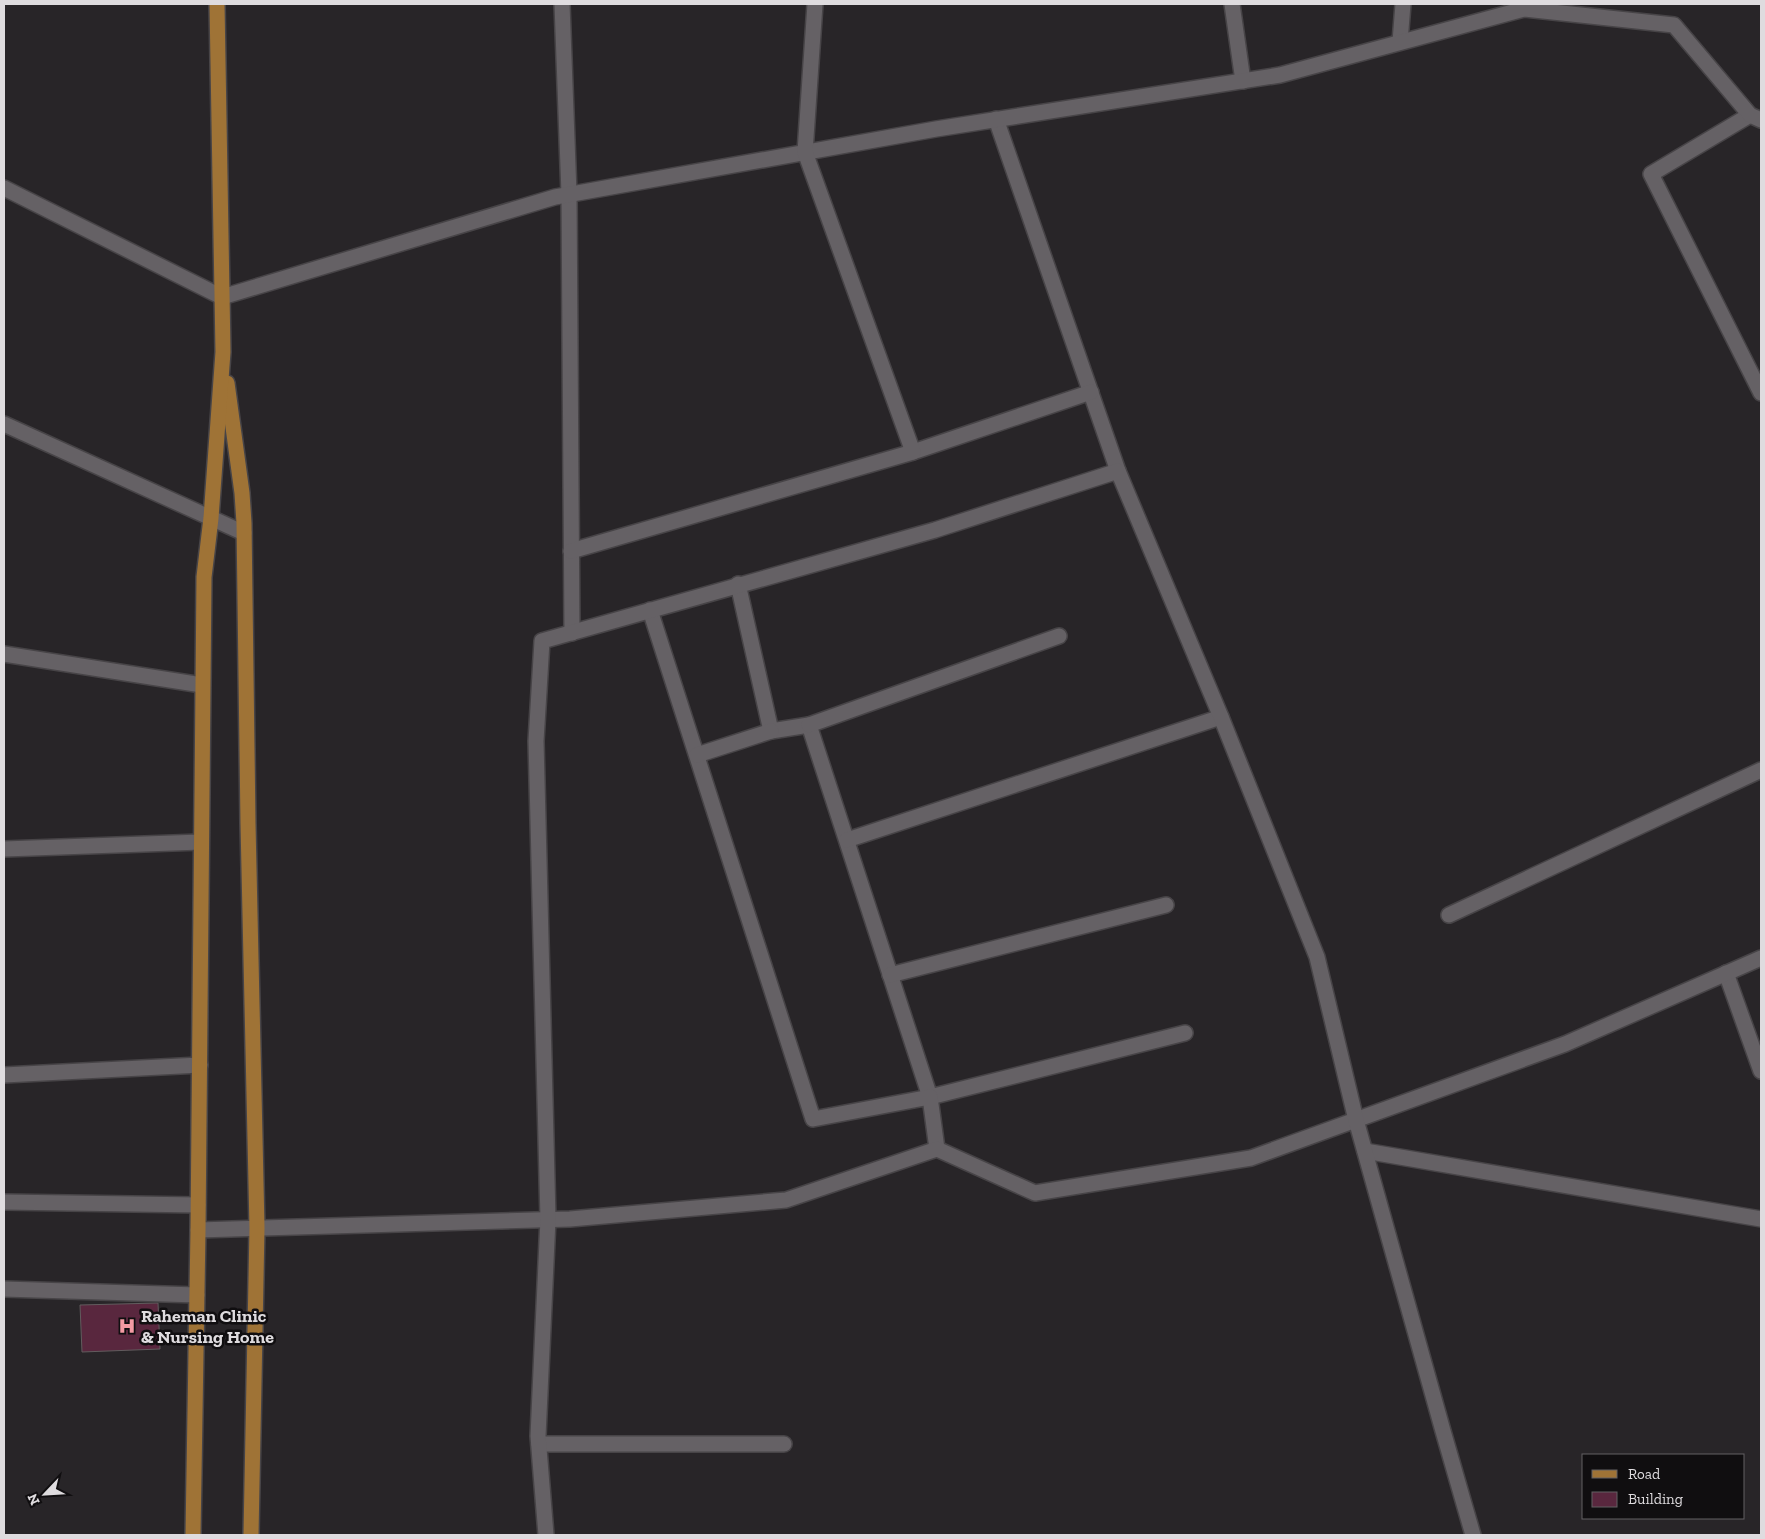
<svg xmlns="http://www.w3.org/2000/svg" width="1765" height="1539" font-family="'Zilla Slab',serif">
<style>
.building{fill:#59273e;stroke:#625c5e}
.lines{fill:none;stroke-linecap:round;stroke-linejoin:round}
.minor-casing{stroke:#474447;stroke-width:18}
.primary-casing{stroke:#474447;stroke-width:18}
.minor{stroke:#656165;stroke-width:15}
.primary{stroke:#9f7336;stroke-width:15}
.labels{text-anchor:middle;stroke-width:5;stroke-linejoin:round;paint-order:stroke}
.poi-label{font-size:18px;font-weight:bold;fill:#dfdcdf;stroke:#100e10;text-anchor:start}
</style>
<rect width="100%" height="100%" fill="#282528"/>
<path class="building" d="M158 1303 160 1349 82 1352 80 1305Z"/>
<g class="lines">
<g class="minor-casing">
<g id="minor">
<path d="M562 4 569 194 572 633"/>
<path d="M1232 4 1243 81"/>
<path d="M1400 42 1403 4"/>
<path d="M1750 115 1651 174 1761 393"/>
<path d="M996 119 1118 471"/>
<path d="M4 188 222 297 555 197 936 129 1280 75 1524 9 1674 25 1750 115 1761 120"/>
<path d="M4 424 244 533"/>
<path d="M913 452 1091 392"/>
<path d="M571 551 913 452 805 152 815 4"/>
<path d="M738 584 771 731 809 725 930 1097 1185 1033"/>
<path d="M650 610 813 1119 930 1097 937 1149"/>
<path d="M4 654 202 685"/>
<path d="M809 725 1059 636"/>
<path d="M697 755 771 731"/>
<path d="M847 840 1221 717"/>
<path d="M4 849 201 842"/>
<path d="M1449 915 1761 770"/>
<path d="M1726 973 1761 1071"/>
<path d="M890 975 1166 905"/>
<path d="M4 1075 200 1065"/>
<path d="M1365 1151 1761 1219"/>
<path d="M4 1202 198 1205"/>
<path d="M198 1230 570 1219 786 1200 937 1149 1035 1193 1251 1158 1565 1044 1761 958"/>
<path d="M4 1289 197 1295"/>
<path d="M539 1444H784"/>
<path d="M546 1535 538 1436 548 1219 536 741 542 641 935 530 1118 471 1221 717 1317 957 1356 1120 1443 1431 1473 1535"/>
</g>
</g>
<g class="primary-casing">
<g id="primary">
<path d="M227 383 242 493 244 523 248 824 257 1228 251 1535"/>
<path d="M193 1535 198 1230 204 577 211 518 223 352 217 4"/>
</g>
</g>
<use href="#minor" class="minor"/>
<use href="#primary" class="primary"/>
</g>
<defs>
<g id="hospital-bare" transform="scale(1.35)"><path d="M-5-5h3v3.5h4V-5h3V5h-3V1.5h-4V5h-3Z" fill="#f49aa3" stroke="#100e10" stroke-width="2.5" paint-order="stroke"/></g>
</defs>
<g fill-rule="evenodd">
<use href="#hospital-bare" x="127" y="1326"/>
</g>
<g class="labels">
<g class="poi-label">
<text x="141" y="1322">Raheman Clinic<tspan x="141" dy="21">&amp; Nursing Home</tspan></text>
</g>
</g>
<rect width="1765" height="1539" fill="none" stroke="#dfdcdf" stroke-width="10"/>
<rect x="1582" y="1454" width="162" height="65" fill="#100e10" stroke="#636063"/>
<rect x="1592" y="1470" width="25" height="8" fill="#9f7336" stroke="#636063"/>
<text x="1628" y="1479" font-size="15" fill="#dfdcdf">Road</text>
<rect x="1592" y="1492" width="25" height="15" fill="#59273e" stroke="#636063"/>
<text x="1628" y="1504" font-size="15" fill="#dfdcdf">Building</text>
<g transform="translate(45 1494) rotate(245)" stroke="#100e10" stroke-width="4" paint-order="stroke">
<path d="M0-4L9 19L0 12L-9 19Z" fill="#dfdcdf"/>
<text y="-8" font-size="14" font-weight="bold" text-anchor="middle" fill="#dfdcdf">N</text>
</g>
</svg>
